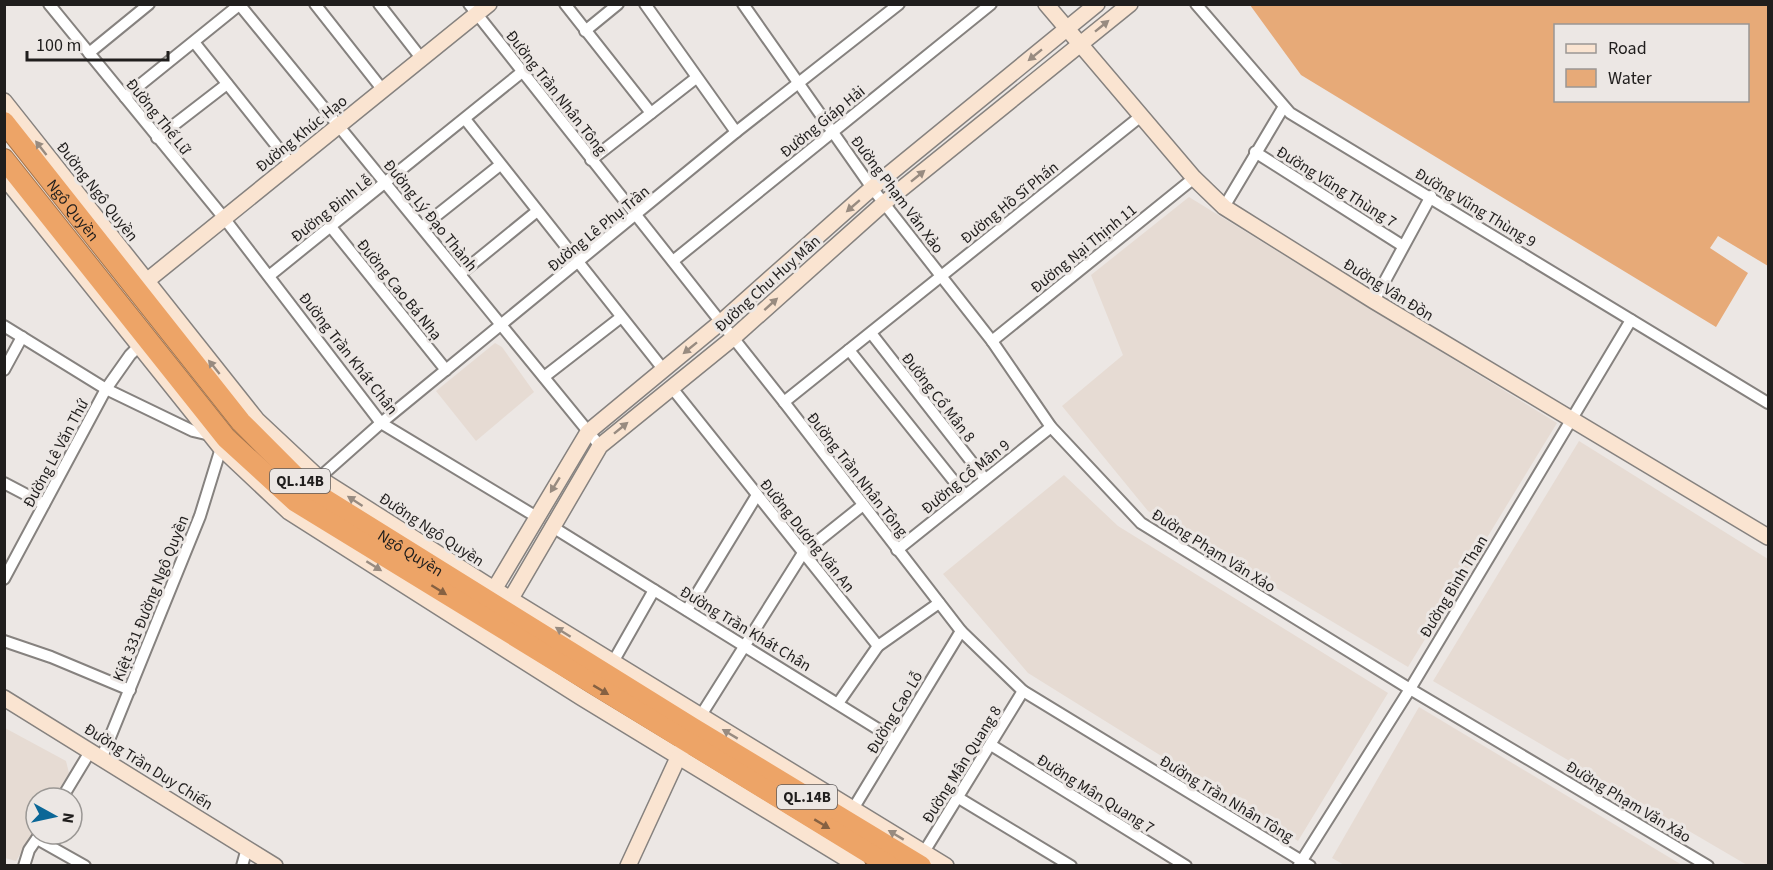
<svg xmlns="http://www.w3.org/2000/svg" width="1773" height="870" font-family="'Source Sans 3',sans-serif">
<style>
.built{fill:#e6dbd3}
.water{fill:#e7aa78;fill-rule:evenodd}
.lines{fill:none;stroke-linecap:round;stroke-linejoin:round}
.street-casing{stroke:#86827f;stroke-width:14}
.secondary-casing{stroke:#86827f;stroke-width:18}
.highway-casing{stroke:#a5754d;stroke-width:22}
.street{stroke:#fff;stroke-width:10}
.secondary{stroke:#fae4d1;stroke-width:15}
.highway{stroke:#eda467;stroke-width:20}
.oneway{fill:#988b80}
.oneway2{fill:#866142}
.labels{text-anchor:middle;stroke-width:6;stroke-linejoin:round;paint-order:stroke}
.shield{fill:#ece7e4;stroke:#5d5a59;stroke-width:1.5}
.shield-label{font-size:15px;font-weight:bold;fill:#201e1d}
.street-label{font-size:16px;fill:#201e1d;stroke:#ece7e4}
</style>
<rect width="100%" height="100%" fill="#ece7e4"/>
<g class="built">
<path d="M1189 197 1557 423 1408 667 1148 511 1062 406 1123 355 1091 275Z"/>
<path d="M495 343 502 347 534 392 476 441 436 391Z"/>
<path d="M1579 441 1768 559V865H1747L1433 681Z"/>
<path d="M1064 475 1118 526 1388 693 1298 841 1028 673 943 574Z"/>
<path d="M1419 707 1682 865 1346 866 1332 858Z"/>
<path d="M5 728 66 761 69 773 54 798H36V828L16 861 5 858Z"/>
</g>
<path class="water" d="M1250 5H1768V266L1718 236 1710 248 1748 273 1716 327 1301 75ZM1556 26H1748V100H1556Z"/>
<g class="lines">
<g class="street-casing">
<g id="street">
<path d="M49 4 224 218 381 423 535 516"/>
<path d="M239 4 600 446"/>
<path d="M315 4 382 89"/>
<path d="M379 4 421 58"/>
<path d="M469 4 784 402 961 631 1023 691 1310 866"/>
<path d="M565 4 651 113"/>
<path d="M645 4 736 132"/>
<path d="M743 4 872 188 992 341 1051 427 1141 523 1410 689 1708 866"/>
<path d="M1196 4 1290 113 1768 403"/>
<path d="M585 31 618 4"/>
<path d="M194 42 291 164"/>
<path d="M89 53 149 4"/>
<path d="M125 97 239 5"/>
<path d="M465 119 663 369"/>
<path d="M157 138 227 84"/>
<path d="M1255 152 1403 246"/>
<path d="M591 160 696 78"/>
<path d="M1224 207 1283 108"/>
<path d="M331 227 446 370"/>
<path d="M422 227 500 165"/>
<path d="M673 261 991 4"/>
<path d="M460 274 536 212"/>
<path d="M269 276 522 72"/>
<path d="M1374 301 1431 196"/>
<path d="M4 326 106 389 193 431 210 435"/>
<path d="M871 333 985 479"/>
<path d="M992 341 1194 178"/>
<path d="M849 350 965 495"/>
<path d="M4 370 22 337"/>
<path d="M544 377 620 318"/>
<path d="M672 388 878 646"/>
<path d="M784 402 1141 116"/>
<path d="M319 478 381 423 736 132 899 4"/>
<path d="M4 483 44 504"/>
<path d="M551 526 894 739"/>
<path d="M897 550 1051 427"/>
<path d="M4 579 106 389 130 355 139 346"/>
<path d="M687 610 757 495"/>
<path d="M4 641 51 657 130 690"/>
<path d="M613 662 654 590"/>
<path d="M839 702 878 646 939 603"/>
<path d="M698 720 803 553 863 505"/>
<path d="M991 745 1186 866"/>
<path d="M102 757 200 516 221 448"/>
<path d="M957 797 1071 866"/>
<path d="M62 798 91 750"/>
<path d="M853 809 961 631"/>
<path d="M37 839 85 866"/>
<path d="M924 852 1023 691"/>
<path d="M1299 865 1410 689 1631 320"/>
<path d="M24 866 29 850 40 834"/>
<path d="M242 866 247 848"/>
</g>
</g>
<g class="secondary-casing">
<g id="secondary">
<path d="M1046 4 1194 178 1224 207 1374 301 1768 537"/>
<path d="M4 101 257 420 319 478 494 589 946 866"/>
<path d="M4 177 221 448 289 512 582 698 858 866"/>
<path d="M138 288 489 4"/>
<path d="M489 598 588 432 721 322 872 188 1097 4"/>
<path d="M506 607 600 446 733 338 884 203 1130 4"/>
<path d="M4 698 275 866"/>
<path d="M628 866 682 749"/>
</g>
</g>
<g class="highway-casing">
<g id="highway">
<path id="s1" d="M4 122 241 422 307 488 693 728 921 866"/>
<path d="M4 159 226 438 296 502 890 866"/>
</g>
</g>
<use href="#street" class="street"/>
<use href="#secondary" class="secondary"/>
<use href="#highway" class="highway"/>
</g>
<defs><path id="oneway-solid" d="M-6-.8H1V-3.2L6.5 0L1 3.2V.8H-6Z" transform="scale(1.5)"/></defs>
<g class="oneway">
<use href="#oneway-solid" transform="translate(1102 26) rotate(-39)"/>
<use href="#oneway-solid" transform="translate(1035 55) rotate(141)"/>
<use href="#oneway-solid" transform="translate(41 148) rotate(-128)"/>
<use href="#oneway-solid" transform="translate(918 176) rotate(-39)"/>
<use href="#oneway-solid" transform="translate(853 206) rotate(139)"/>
<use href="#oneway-solid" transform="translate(771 304) rotate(-42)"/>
<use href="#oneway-solid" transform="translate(690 348) rotate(141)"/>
<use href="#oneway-solid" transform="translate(214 367) rotate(-129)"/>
<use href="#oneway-solid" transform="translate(621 428) rotate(-39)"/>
<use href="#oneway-solid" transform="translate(555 485) rotate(122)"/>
<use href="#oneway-solid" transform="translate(355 501) rotate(-147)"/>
<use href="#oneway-solid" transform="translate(374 566) rotate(32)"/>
<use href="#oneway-solid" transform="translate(563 632) rotate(-148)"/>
<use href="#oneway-solid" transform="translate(730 734) rotate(-149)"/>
<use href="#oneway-solid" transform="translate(896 835) rotate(-149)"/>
</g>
<g class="oneway2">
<use href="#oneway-solid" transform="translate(439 590) rotate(32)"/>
<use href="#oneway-solid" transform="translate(601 690) rotate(31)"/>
<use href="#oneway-solid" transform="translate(822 824) rotate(31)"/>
</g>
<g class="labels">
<g class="shield">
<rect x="270" y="469" width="60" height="24" rx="4.5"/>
<rect x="777" y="785" width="60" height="24" rx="4.5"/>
</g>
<g class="shield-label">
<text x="300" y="486">QL.14B</text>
<text x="807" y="802">QL.14B</text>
</g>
<g class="street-label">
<text transform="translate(557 92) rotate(52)" y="6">Đường Trần Nhân Tông</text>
<text transform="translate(159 116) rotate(51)" y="6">Đường Thế Lữ</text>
<text transform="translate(822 121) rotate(-39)" y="6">Đường Giáp Hải</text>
<text transform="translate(301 133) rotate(-39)" y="6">Đường Khúc Hạo</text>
<text transform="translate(1337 186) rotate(32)" y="6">Đường Vũng Thùng 7</text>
<text transform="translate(98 191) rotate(52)" y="6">Đường Ngô Quyền</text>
<text transform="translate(898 194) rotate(53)" y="6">Đường Phạm Văn Xảo</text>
<text transform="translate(1009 202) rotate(-39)" y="6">Đường Hồ Sĩ Phấn</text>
<text transform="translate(1476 207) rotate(31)" y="6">Đường Vũng Thùng 9</text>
<text transform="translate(331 208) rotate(-38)" y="6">Đường Đinh Lễ</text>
<text dy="6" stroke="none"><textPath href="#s1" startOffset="112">Ngô Quyền</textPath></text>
<text transform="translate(431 215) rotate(51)" y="6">Đường Lý Đạo Thành</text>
<text transform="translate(598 228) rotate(-39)" y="6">Đường Lê Phụ Trần</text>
<text transform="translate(1083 248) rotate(-39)" y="6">Đường Nại Thịnh 11</text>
<text transform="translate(767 283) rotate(-42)" y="6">Đường Chu Huy Mân</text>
<text transform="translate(400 289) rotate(51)" y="6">Đường Cao Bá Nhạ</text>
<text transform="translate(1389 289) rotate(32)" y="6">Đường Vân Đồn</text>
<text transform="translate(349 353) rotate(52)" y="6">Đường Trần Khát Chân</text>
<text transform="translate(939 397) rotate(52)" y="6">Đường Cổ Mân 8</text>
<text transform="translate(55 453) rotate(-62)" y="6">Đường Lê Văn Thứ</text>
<text transform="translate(858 474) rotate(52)" y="6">Đường Trần Nhân Tông</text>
<text transform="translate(965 476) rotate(-39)" y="6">Đường Cổ Mân 9</text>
<text transform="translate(432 529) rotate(33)" y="6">Đường Ngô Quyền</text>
<text transform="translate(808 535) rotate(51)" y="6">Đường Dương Văn An</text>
<text transform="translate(1214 550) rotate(32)" y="6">Đường Phạm Văn Xảo</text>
<text dy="6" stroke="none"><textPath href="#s1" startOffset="598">Ngô Quyền</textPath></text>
<text transform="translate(1453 586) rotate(-59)" y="6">Đường Bình Than</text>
<text transform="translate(150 598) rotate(-68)" y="6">Kiệt 331 Đường Ngô Quyền</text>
<text transform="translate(746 628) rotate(31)" y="6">Đường Trần Khát Chân</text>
<text transform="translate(894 712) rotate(-59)" y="6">Đường Cao Lỗ</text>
<text transform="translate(961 764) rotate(-58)" y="6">Đường Mân Quang 8</text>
<text transform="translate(149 766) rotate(32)" y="6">Đường Trần Duy Chiến</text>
<text transform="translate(1096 793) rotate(32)" y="6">Đường Mân Quang 7</text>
<text transform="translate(1227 798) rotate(31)" y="6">Đường Trần Nhân Tông</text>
<text transform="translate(1629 801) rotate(31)" y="6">Đường Phạm Văn Xảo</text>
</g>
</g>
<rect width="1773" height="870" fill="none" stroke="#201e1d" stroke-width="12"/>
<rect x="1554" y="24" width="195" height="78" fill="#ece7e4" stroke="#9a9794" stroke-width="1.5"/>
<rect x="1566" y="44" width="30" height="9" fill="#fae4d1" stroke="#9a9794" stroke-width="1.5"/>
<text x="1608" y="54" font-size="18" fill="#201e1d">Road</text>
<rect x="1566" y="69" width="30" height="18" fill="#e7aa78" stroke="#9a9794" stroke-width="1.5"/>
<text x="1608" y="84" font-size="18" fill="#201e1d">Water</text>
<g transform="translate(54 816) rotate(98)"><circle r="28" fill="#ece7e4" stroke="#9a9794" stroke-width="1.5"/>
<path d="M0-4.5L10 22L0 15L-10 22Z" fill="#0b6797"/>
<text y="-9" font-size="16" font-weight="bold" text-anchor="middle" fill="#201e1d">N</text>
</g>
<path d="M27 51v9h141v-9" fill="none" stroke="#201e1d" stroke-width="3"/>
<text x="36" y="51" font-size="18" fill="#201e1d" stroke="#ece7e4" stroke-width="4.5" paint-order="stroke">100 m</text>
</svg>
